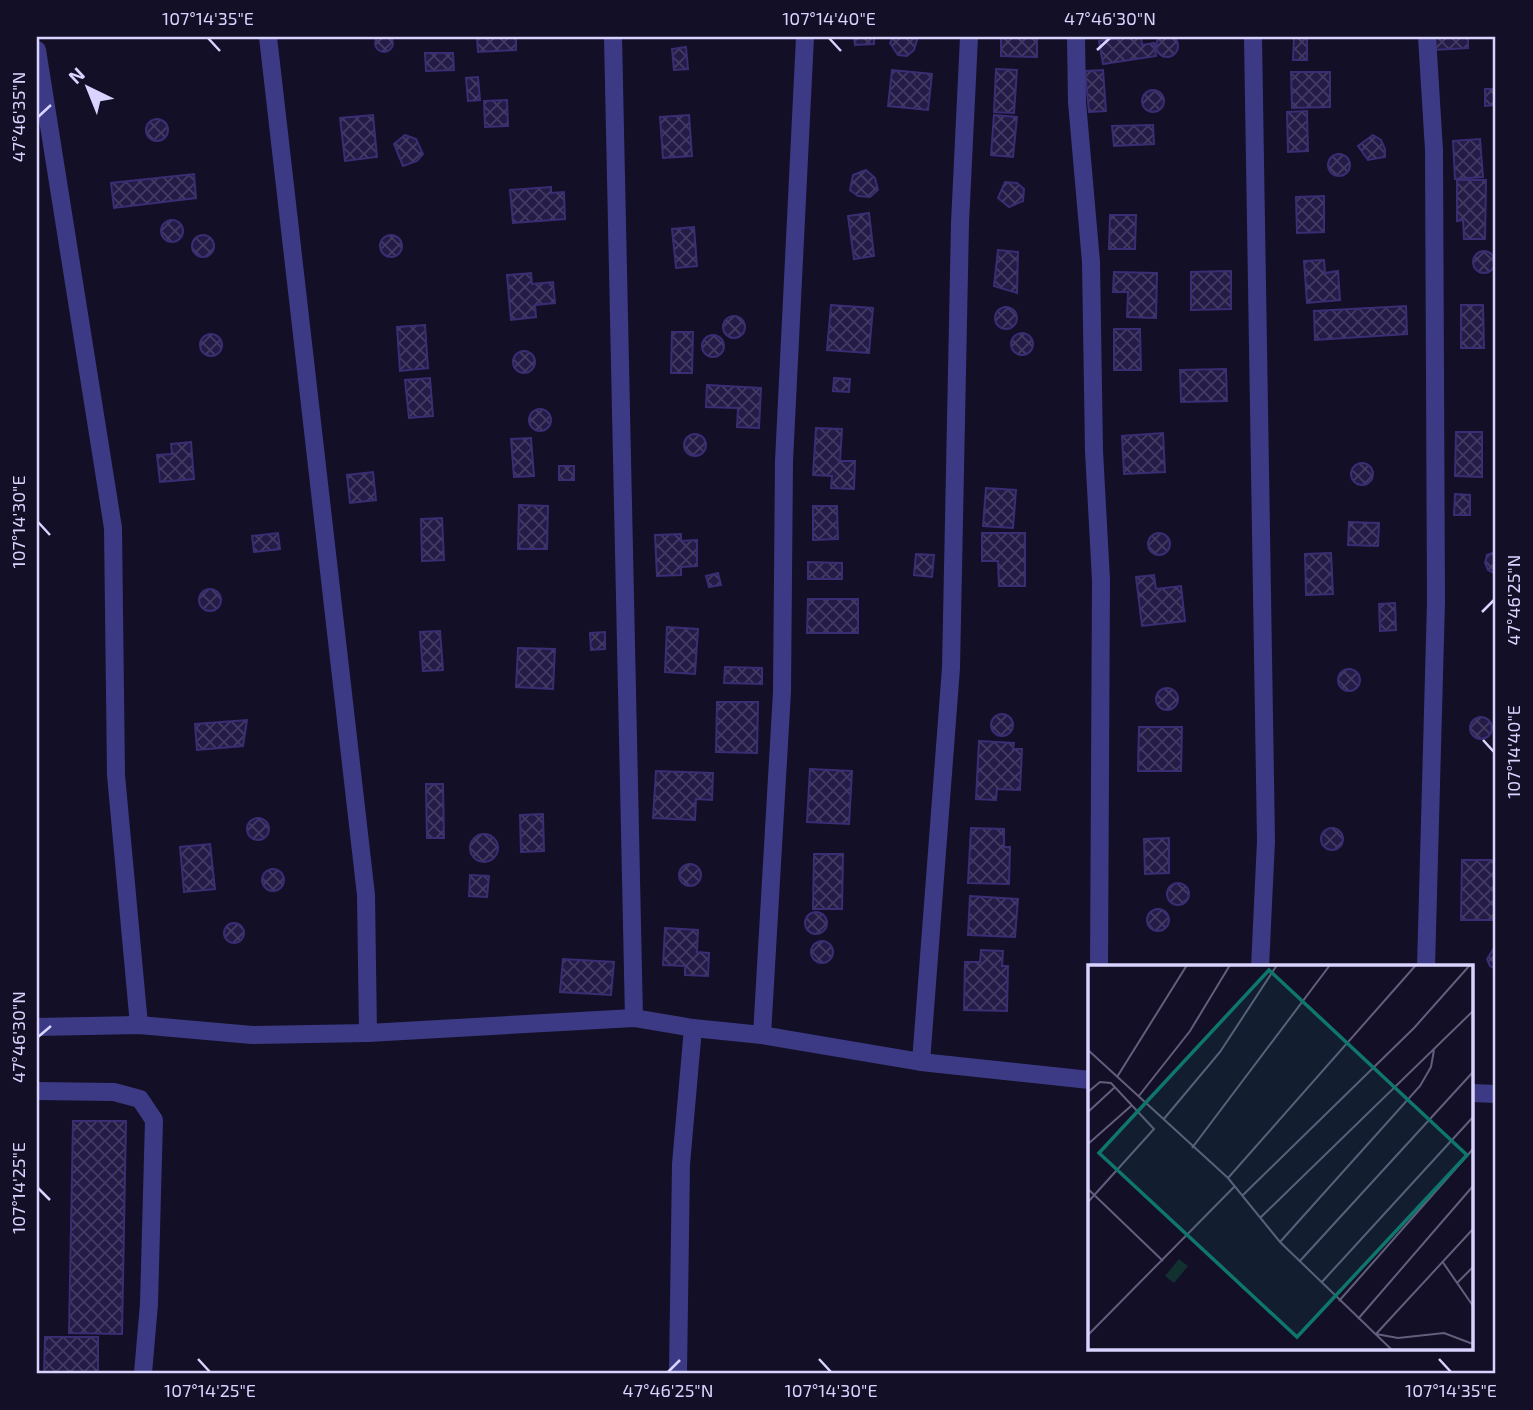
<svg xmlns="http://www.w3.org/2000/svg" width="1533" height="1410" font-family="'Exo 2',sans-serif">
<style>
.building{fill:url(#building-cross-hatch);stroke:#3b2d73;stroke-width:2}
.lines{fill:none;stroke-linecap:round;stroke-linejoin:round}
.minor{stroke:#3d3a85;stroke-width:18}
.tertiary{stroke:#3d3a85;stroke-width:18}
.ticks{fill:none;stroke:#d9d4ff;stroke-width:2.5}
.inset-road{fill:none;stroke:#625e7d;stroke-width:2}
.view{fill:#0f766e;fill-opacity:0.15;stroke:#0f766e;stroke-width:3.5}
.inset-edge{fill:none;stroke:#d9d4ff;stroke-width:3.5}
.neatline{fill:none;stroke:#d9d4ff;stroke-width:2.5}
.ticks-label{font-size:18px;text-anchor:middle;fill:#d9d4ff}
</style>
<defs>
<pattern id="building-cross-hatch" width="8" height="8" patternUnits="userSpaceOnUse" patternTransform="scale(1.75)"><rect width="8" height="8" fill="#241b47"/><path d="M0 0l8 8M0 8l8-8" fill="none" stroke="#433b63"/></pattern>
</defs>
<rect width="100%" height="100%" fill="#130f26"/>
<g class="building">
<circle cx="384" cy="43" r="9"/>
<circle cx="1167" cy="46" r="11"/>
<path d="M477 37H516V50L478 52Z"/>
<path d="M854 37H874V44L855 45Z"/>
<path d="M893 37H914L917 40 914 50 907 56 898 55 890 43Z"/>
<path d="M1001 37H1037V57L1001 56Z"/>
<path d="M1128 37H1141L1142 45 1154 43 1156 56 1103 64 1099 41Z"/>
<path d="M1294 37H1307V60H1293Z"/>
<path d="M1432 37H1468V48L1433 50Z"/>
<path d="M686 47 688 69 674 70 672 49Z"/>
<path d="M425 53H453L454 70 426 71Z"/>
<path d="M996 69 1017 70 1014 113 994 112Z"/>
<path d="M892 70 932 74 928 110 888 106Z"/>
<path d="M1103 70 1106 111 1089 112 1085 71Z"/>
<path d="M1291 72H1330V107L1292 108Z"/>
<path d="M478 77 480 100 468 101 466 78Z"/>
<path d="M1485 89H1496V105L1485 106Z"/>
<circle cx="1153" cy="101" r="11"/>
<path d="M507 100 508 126 485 127 484 101Z"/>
<path d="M1307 111 1308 151 1288 152 1287 112Z"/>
<path d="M373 115 377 157 345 161 340 118Z"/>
<path d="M689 115 692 156 663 158 660 117Z"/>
<path d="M994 115 1017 117 1013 157 991 155Z"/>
<circle cx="157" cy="130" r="11"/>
<path d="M1153 125 1154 144 1114 146 1112 126Z"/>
<path d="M405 135 416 139 423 154 417 161 403 166 394 144Z"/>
<path d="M1373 135 1381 140 1385 149V157L1368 160 1358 146Z"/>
<path d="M1480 139 1483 177 1455 179 1453 141Z"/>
<circle cx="1339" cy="165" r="11"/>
<path d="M866 170 875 178 878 190 870 197 858 196 850 190 853 175Z"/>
<path d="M194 174 196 198 114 208 111 183Z"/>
<path d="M1457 180H1486L1485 239H1464L1463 220 1457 221Z"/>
<path d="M1005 182 1017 183 1024 189 1023 201 1009 207 998 198Z"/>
<path d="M551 187V193L564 192 565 219 513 223 510 190Z"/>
<path d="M1324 196V232L1297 233 1296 197Z"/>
<path d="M869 213 874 256 854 259 848 216Z"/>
<path d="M1110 215H1136L1135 249H1109Z"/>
<circle cx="172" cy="231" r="11"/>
<path d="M694 227 697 266 676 268 672 229Z"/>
<circle cx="391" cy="246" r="11"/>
<circle cx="203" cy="246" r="11"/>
<path d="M998 250 1018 252 1017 293 994 286Z"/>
<circle cx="1484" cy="262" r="11"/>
<path d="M1324 260 1325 273 1338 271 1340 300 1307 303 1304 261Z"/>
<path d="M1231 271V309L1191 310V272Z"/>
<path d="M1114 272 1157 273 1156 318 1127 317 1128 292H1113Z"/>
<path d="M531 273 532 284 553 282 555 303 535 305 536 317 511 320 507 275Z"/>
<path d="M831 305 873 308 869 353 827 350Z"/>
<path d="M1461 305H1483L1484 348H1461Z"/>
<path d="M1406 306 1407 334 1315 340 1314 311Z"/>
<circle cx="1006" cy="318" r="11"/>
<circle cx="734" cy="327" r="11"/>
<path d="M425 325 428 368 400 371 397 327Z"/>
<path d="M1114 329H1140L1141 370H1114Z"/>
<path d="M672 332H693L692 373H671Z"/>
<circle cx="1022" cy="344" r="11"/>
<circle cx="211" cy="345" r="11"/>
<circle cx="713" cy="346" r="11"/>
<circle cx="524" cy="362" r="11"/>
<path d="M1226 369 1227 401 1181 402 1180 370Z"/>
<path d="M430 378 433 416 409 418 405 380Z"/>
<path d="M834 378 850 379 849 392 833 391Z"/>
<path d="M707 385 761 388 759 428 737 427 738 408 706 407Z"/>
<circle cx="540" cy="420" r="11"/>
<path d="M816 428 842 429 840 461H855L854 489 831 488 832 476 813 475Z"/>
<path d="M1456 432H1482V477L1455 476Z"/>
<path d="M1163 433 1165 472 1124 474 1122 436Z"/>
<circle cx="695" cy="445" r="11"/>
<path d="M531 438 534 476 514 477 511 439Z"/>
<path d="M191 442 194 479 160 482 157 455 172 454 171 444Z"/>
<circle cx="1362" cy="474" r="11"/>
<rect x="559" y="466" width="15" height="14"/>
<path d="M373 472 376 500 350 503 347 475Z"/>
<path d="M986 488 1016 490 1013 528 983 526Z"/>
<path d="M1455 494 1470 495V515H1454Z"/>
<path d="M519 505 548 506 547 549H518Z"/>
<path d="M813 506H837L838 539 813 540Z"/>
<path d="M442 518 444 560 422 561 421 519Z"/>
<path d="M1349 522 1379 523 1378 546 1348 545Z"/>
<path d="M278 533 280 549 254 552 252 536Z"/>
<path d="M982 533H1025V586H999L998 561H982Z"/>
<circle cx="1159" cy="544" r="11"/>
<path d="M681 534V541L697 540V566L681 567V575L657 576 655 535Z"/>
<path d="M1495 552H1496V574L1488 570 1485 563 1487 555Z"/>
<path d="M1331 553 1333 594 1306 595 1305 554Z"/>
<path d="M916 554 934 555 932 577 914 575Z"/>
<path d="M808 562 842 563V579H808Z"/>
<path d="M718 573 721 585 709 587 706 576Z"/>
<path d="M1154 575 1156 589 1181 586 1185 621 1142 626 1136 577Z"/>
<circle cx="210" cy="600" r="11"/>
<path d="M808 599H858V633H807Z"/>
<path d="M1395 603 1396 630 1380 631 1379 604Z"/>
<path d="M667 627 698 629 695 674 665 672Z"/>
<path d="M440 631 443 670 423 671 420 632Z"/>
<path d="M605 632V649L591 650 590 633Z"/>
<path d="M518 648 555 649 553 689 516 687Z"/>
<path d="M725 667 762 668V684L724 683Z"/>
<circle cx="1349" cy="680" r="11"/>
<circle cx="1167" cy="699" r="11"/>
<path d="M717 702H758L757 753 716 752Z"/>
<circle cx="1002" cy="725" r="11"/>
<circle cx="1481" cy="728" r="11"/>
<path d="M247 720 243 746 197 750 195 724Z"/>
<path d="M1139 727H1182L1181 771H1138Z"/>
<path d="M979 741 1014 743 1013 749H1022L1020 790 997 789 996 800 976 799Z"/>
<path d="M810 769 852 771 849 824 807 822Z"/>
<path d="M656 771 713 773 712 800 696 799 695 820 653 818Z"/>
<path d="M426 784H443L444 838H427Z"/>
<path d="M543 814 544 851 521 852 520 815Z"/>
<circle cx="258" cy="829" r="11"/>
<path d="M971 828 1004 829V847H1010L1009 884 968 883Z"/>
<circle cx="1332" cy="839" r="11"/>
<circle cx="484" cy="848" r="14"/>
<path d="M1169 838V873L1145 874 1144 839Z"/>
<path d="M210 844 215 889 184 892 180 847Z"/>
<path d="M814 854H843L842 909H813Z"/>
<path d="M1462 860H1496V920H1461Z"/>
<circle cx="690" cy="875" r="11"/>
<circle cx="273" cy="880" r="11"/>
<path d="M470 875 489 876 487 897 469 896Z"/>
<circle cx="1178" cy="894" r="11"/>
<path d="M970 896 1018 899 1015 937 968 935Z"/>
<circle cx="1158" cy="920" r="11"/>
<circle cx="816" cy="923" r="11"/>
<circle cx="234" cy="933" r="10"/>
<path d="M665 928 698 930 697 952 709 953 708 976 685 975V966L663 965Z"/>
<circle cx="822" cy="952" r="11"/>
<path d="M1494 948H1496V969L1490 966 1487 959Z"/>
<path d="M981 950 1003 951 1002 966H1008L1007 1011 964 1010 965 962H980Z"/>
<path d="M563 959 614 962 611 995 560 992Z"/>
<path d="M73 1121H126L122 1334 69 1333Z"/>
<path d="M45 1337H98V1373H44Z"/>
</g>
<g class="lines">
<g class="minor">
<path d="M268 37 366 895 368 1033"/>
<path d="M613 37 634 1018"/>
<path d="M1076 37 1077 102 1091 262 1094 451 1101 580 1099 967"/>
<path d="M1253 37 1266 841 1260 967"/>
<path d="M37 50 113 528 116 775 139 1025"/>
<path d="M1426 967 1436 602 1434 150 1427 37"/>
<path d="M37 1027 139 1025 252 1035 368 1033 634 1018 693 1028"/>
<path d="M762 1035 782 692 784 461 805 37"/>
<path d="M921 1062 951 668 960 223 969 37"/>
<path d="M37 1091 114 1092 140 1099 154 1120 149 1304 143 1373"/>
</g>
<g class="tertiary">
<path d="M1472 1093 1496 1094"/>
<path d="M678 1373 681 1164 693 1028 762 1035 921 1062 1090 1080"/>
</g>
</g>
<path class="ticks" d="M208 38 220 51M829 38 841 51M1097 50 1110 38M38 117 51 105M38 522 50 535M1482 612 1494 600M1483 740 1494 752M38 1037 51 1026M38 1188 50 1200M198 1359 210 1372M819 1359 831 1372M1439 1359 1451 1372M668 1372 680 1360"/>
<g transform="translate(1088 965)">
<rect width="385" height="385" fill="#130f26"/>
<path d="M91 294 100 301 86 318 77 311Z" fill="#12302f"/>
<path class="inset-road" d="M0 85 140 213 192 277 304 385M29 112 99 0M0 127 12 117 23 118 66 164 0 237M50 132 102 66 142 0M0 147 27 122M75 155 132 87 189 0M0 179 43 141M104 183 242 0M140 213 328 0M0 224 75 296M154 231 326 63 382 0M172 253 385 46M192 277 332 121 343 102 346 85M354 296 385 341M211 297 385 107M233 318 385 152M369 318 385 302M251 336 385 184M270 354 385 221M288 369 385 264M288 369 310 373 356 368 385 379M0 370 146 222"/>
<path class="view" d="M181 5 379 190 209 372 11 188Z"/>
<rect width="385" height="385" class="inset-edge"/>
</g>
<rect width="1533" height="1410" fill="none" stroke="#130f26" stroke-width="77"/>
<g transform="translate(88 88) rotate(317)" stroke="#130f26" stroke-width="5" paint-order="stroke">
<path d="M0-5L12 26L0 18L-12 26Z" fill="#d9d4ff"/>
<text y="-10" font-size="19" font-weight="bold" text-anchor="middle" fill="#d9d4ff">N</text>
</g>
<rect x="38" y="38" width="1456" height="1334" class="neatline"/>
<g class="ticks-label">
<text x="208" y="25">107°14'35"E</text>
<text x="829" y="25">107°14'40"E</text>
<text x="1110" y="25">47°46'30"N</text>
<text transform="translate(19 117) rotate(-90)" y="6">47°46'35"N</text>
<text transform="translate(19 522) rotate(-90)" y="6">107°14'30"E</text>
<text transform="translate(1514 600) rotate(-90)" y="6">47°46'25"N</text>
<text transform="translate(1514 752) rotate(-90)" y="6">107°14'40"E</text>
<text transform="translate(19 1037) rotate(-90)" y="6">47°46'30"N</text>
<text transform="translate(19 1188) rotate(-90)" y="6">107°14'25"E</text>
<text x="210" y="1397">107°14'25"E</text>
<text x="668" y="1397">47°46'25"N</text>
<text x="831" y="1397">107°14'30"E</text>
<text x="1451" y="1397">107°14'35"E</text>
</g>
</svg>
